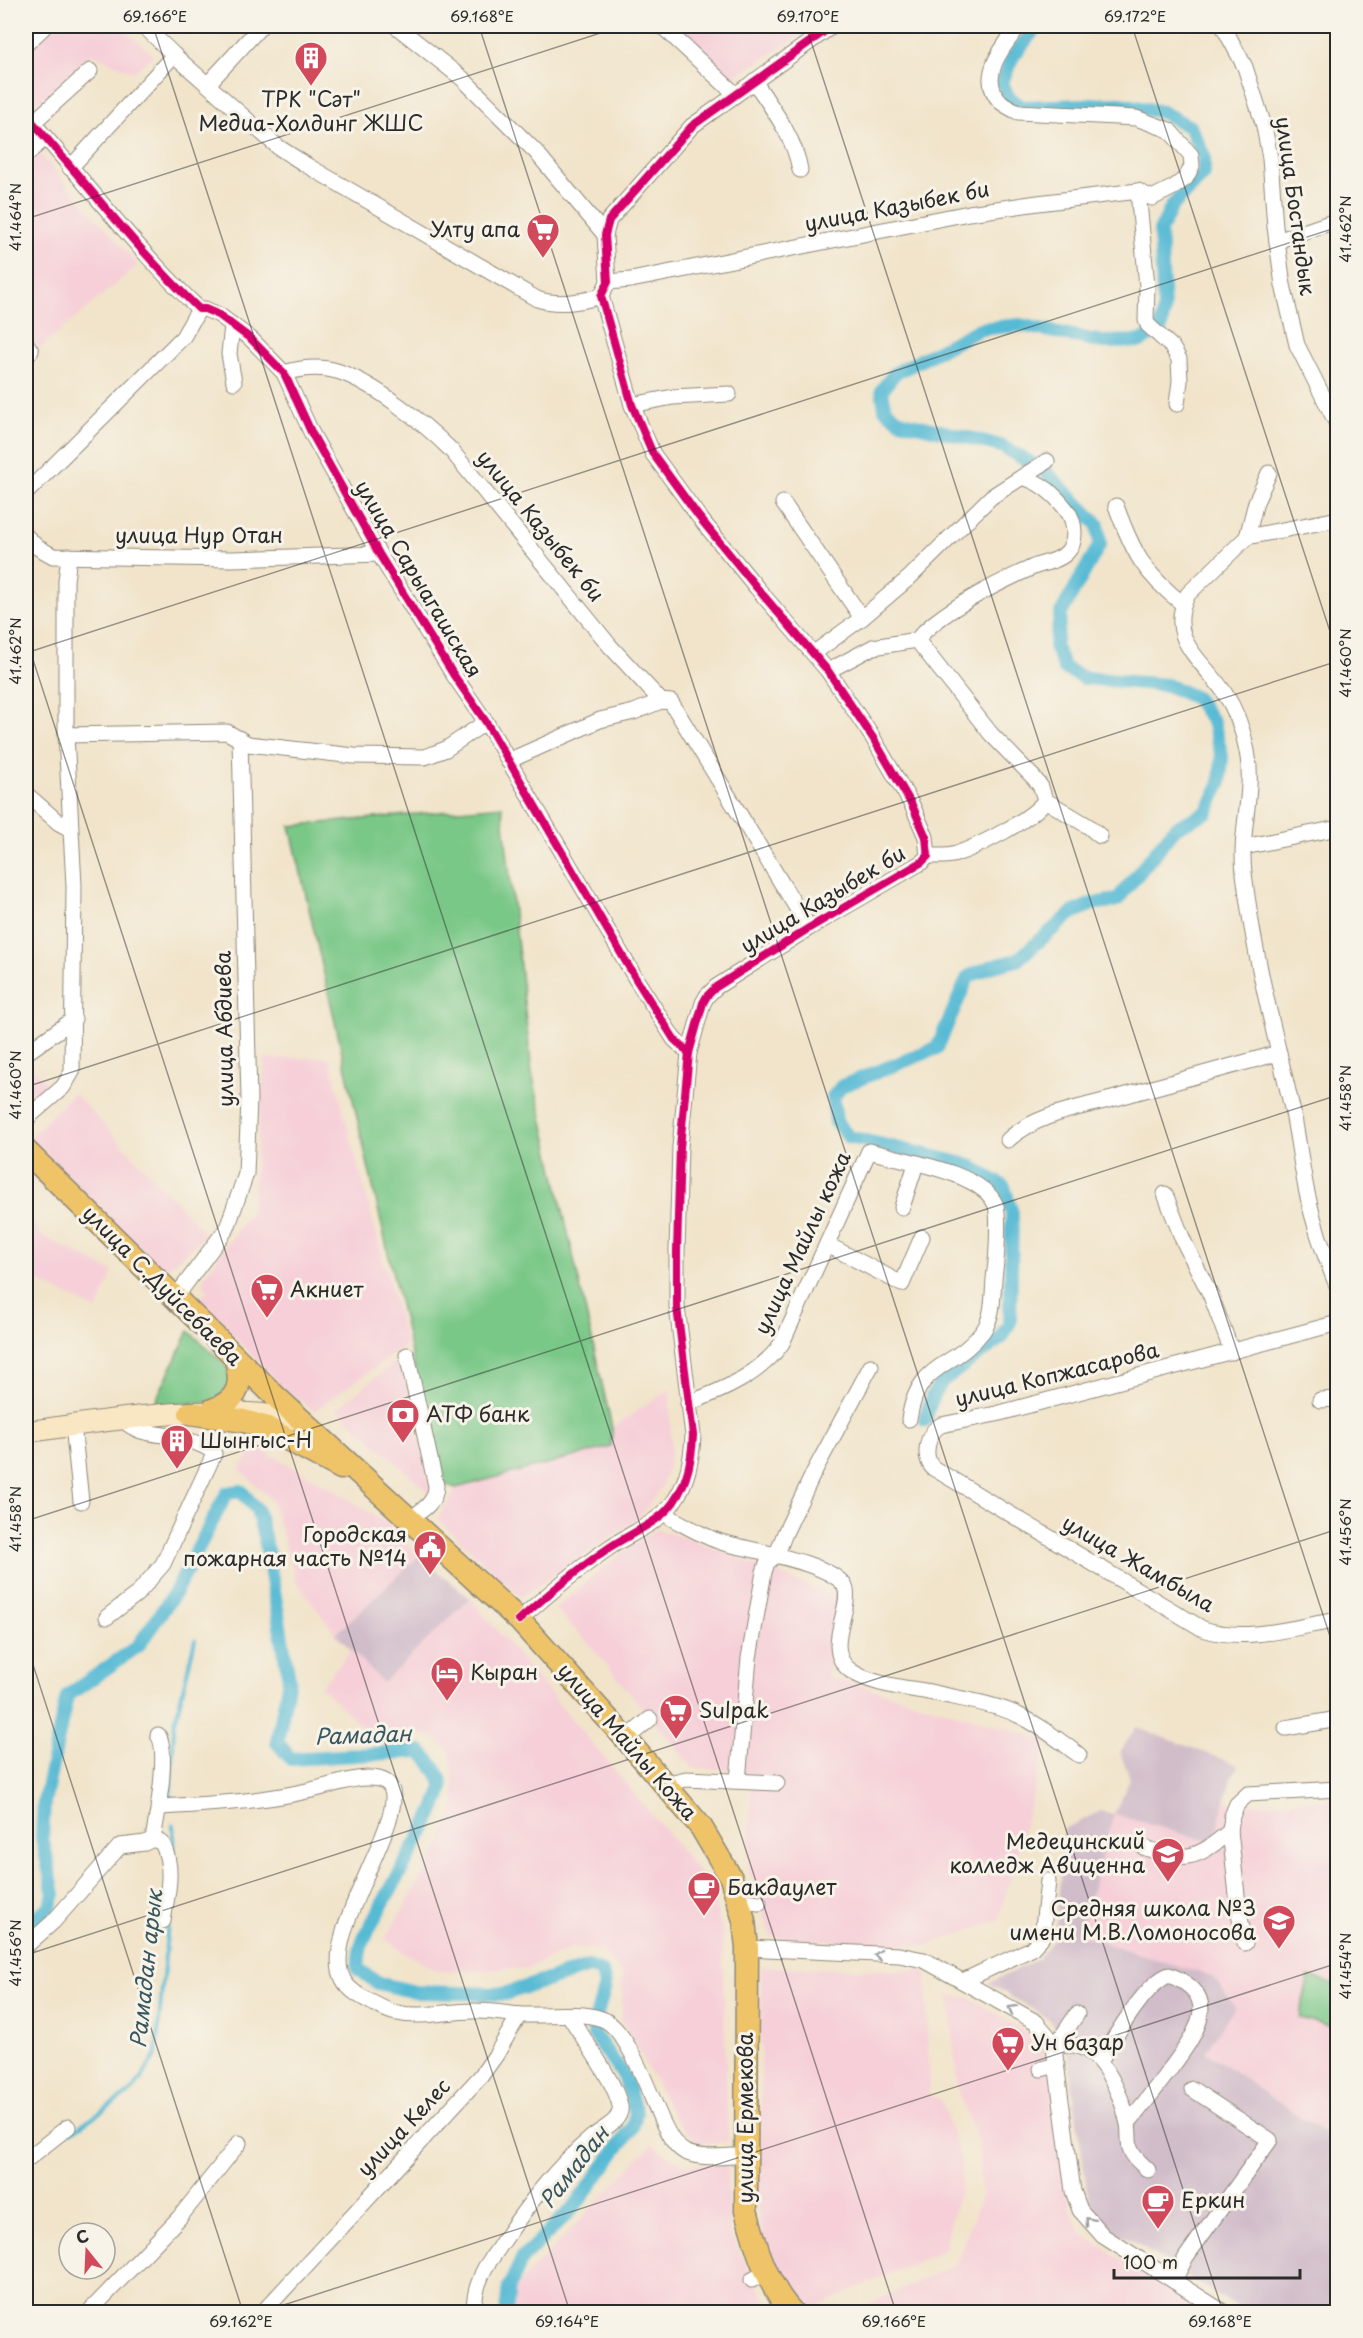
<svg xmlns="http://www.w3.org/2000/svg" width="1363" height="2338" font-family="'Playpen Sans',sans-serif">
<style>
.built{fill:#f6cfd8}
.industrial{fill:#d1bdca}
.green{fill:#7ac888;stroke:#527a5a;stroke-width:1.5}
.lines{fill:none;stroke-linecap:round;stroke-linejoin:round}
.stream{stroke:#56bad4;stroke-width:4}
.canal{stroke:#56bad4;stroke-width:14}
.street-casing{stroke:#8e887a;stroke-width:17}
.secondary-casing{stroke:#8e887a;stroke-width:23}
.primary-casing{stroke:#8e887a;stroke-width:25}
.street{stroke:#fff;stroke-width:15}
.secondary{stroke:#f9e7c3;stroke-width:21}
.primary{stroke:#efc469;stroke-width:22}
.cycleway-casing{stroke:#f7f3e8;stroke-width:11}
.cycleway{stroke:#d6006c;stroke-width:8}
.oneway{stroke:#a0a0a0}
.ticks{fill:none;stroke:#2b2b2b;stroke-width:1.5;stroke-opacity:0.45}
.labels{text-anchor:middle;stroke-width:6;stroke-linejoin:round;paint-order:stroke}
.poi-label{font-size:21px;fill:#2b2b2b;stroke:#f7f3e8;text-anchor:start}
.street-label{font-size:21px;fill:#2b2b2b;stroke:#f7f3e8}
.water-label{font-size:22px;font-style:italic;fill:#38565e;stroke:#f7f3e8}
.neatline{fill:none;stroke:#2b2b2b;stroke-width:2}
.ticks-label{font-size:15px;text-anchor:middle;fill:#2b2b2b}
</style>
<rect width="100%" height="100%" fill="#f7f3e8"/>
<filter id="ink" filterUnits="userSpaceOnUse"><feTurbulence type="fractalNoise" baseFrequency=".0167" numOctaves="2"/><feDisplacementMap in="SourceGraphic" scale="12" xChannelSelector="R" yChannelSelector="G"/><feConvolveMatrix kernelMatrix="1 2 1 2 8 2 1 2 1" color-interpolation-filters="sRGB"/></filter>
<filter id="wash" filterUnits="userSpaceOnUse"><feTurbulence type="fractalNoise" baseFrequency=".008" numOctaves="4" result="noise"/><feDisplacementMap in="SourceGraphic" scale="24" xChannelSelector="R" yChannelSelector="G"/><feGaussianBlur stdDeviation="1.35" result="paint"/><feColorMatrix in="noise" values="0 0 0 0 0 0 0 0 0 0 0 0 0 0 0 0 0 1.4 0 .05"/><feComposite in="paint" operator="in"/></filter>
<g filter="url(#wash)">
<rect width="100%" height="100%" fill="#f1e4ca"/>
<g class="built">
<path d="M56 26H120L153 55 134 72 91 54 33 107 26 100V53Z"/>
<path d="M674 26H817L731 78Z"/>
<path d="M37 151 138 265 39 349 26 333V162Z"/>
<path d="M329 1057 406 1345 314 1411 279 1384 199 1299 208 1291 203 1284 204 1277 251 1211 265 1059Z"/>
<path d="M26 1061 47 1083 26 1106Z"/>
<path d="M74 1093 206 1234 164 1272 30 1137Z"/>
<path d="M26 1212 41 1235 113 1272 97 1310 26 1275Z"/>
<path d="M400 1358 411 1404 432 1495 337 1409Z"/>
<path d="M670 1389 671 1454 662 1487 639 1518 521 1597 437 1519 456 1488 611 1447 612 1428Z"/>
<path d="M255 1446 330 1488 392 1527 419 1556 336 1634 296 1581 272 1500 240 1470Z"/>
<path d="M656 1529 698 1542 838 1598 828 1678 841 1680 1047 1740 999 1920 927 1946 771 1937 756 1887 748 1871 752 1774 737 1770 693 1768 588 1643 555 1609 610 1562Z"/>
<path d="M470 1598 683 1852 709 1886 722 1929 728 2142 698 2143 677 2122 622 2021V1973L601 1951 574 1947 528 1968 439 1971 403 1952 385 1939 440 1847 455 1803 450 1751 429 1735 368 1732 321 1687 351 1650 383 1683Z"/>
<path d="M1337 1799 1338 2121 1328 2135 1257 2088 1206 2050 1234 2007 1213 1977 1079 1936 1114 1814 1213 1843 1225 1800 1237 1805Z"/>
<path d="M761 1967 926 1971 929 2095 941 2100 960 2156 962 2182 943 2250 807 2311 788 2294 763 2237 755 2199 761 2177Z"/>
<path d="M949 1994 972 1999 1039 2040 1056 2091 1070 2208 1082 2234 1203 2312H851L956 2264 981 2197 979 2143 958 2093Z"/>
<path d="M652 2144 683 2165 726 2164 730 2235 773 2312H513L512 2291Z"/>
</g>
<g class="industrial">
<path d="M419 1556 470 1598 383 1683 336 1634Z"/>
<path d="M1136 1727 1238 1765 1230 1783 1213 1843 1114 1814 1079 1935 1213 1977 1235 2007 1206 2051 1257 2088 1328 2135 1337 2121V2312H1245L1111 2228 1094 2213 1087 2191 1066 2041 1050 2020 989 1983 1038 1959 1055 1937 1064 1829 1101 1811 1114 1814 1130 1779 1120 1752Z"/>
</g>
<g class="green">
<path d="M502 806 532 1073 612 1428 611 1447 456 1488 441 1483 290 826Z"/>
<path d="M189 1331 226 1366 234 1381 215 1402 153 1406Z"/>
<path d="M1309 1977 1337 1984V2027L1299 2018Z"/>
</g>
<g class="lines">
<g class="stream">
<path d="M175 1800 170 1796 174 1726 195 1640"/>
<path d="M173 1825 174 1857"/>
<path d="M71 2132 134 2089 156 2055 168 1922"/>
</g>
<g class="canal">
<path d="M925 1420 932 1397 942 1381 1001 1338 1010 1322 1012 1213 1004 1187 969 1165 849 1137 836 1122 833 1097 842 1086 937 1048 968 977 990 967 1017 960 1072 913 1092 904 1117 900 1175 828 1207 812 1220 783 1222 756 1213 722 1196 698 1167 685 1084 678 1064 668 1055 646 1061 613 1100 544 1098 525 1044 470 1001 446 900 421 885 409 882 390 894 374 980 329 1020 325 1103 342 1141 341 1161 328 1164 309 1160 231 1172 206 1204 174V156L1190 127 1162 112 1120 104 1022 107 1008 97 1002 82 1012 58 1037 26"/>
<path d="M26 1927 50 1906 54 1894 42 1837 44 1802 67 1696 138 1646 174 1594 227 1493 241 1491 257 1510 266 1544 289 1679 277 1742 291 1759 420 1751C429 1760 440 1772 442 1786 444 1805 372 1915 361 1946 359 1953 359 1961 358 1969L378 1983 415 1992 504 1994 589 1967 602 1972 605 1986 595 2021 594 2034 624 2076 636 2113 632 2128 575 2206 523 2257 509 2287 506 2312"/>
</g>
</g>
</g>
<g filter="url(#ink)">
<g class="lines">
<g class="street-casing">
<g id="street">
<path d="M144 26 174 55 278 147 308 166 537 299C558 306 581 302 601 296"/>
<path d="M396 26 463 79 536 152 605 235"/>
<path d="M662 26 735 94"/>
<path d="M1223 26 1245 67 1264 126 1270 158 1275 227 1283 285 1297 345 1338 426"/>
<path d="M26 44 44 27"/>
<path d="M754 81C772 108 795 138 800 170"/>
<path d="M208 84 261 26"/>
<path d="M26 115C84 180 136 249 199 309H205L219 315 251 339 284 373 312 434 379 554 453 674 486 722 636 979 674 1039 689 1053"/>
<path d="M26 129 90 71"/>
<path d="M26 155 45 138"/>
<path d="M70 168 174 55"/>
<path d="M1138 191 1147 286 1146 320 1148 325 1172 347 1179 359 1180 381 1177 404"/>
<path d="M1277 241 1338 220"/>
<path d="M608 282 631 280 969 213 1038 203 1138 191 1152 198 1174 187 1186 178 1192 166 1191 155 1169 130 1136 118 1018 112C1012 109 1006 106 1001 102 976 78 1004 45 1019 26"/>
<path d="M232 325 229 354 234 382"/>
<path d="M26 343 31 351"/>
<path d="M284 373C301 368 322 366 340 372 375 384 424 423 451 450L610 646 661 701 671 702 809 928"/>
<path d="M632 405 673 397 729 394"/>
<path d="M26 493 183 337 199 309"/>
<path d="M783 503 862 618"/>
<path d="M1116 506C1133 552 1143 573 1183 604"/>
<path d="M1338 519 1247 537 1188 594C1165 639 1202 659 1224 692 1236 710 1243 729 1247 751 1255 791 1239 831 1244 873 1253 952 1274 1031 1292 1108 1298 1136 1301 1165 1307 1193 1314 1226 1325 1257 1338 1288"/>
<path d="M26 536 37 547 53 556 232 559 379 554"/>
<path d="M1247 537 1256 502 1269 473"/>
<path d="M917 640 991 734 1034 778 1041 787 1045 800C1035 818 977 847 956 854 948 857 937 856 928 856"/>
<path d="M917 640C937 613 998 583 1029 569 1040 563 1054 563 1064 555 1078 544 1076 522 1066 509 1054 494 1041 482 1022 477"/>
<path d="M814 653 862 618 909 578 991 497 1047 461"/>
<path d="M828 671 873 647 917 640"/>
<path d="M66 735 227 732 248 744 354 756 425 757 446 749 486 722"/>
<path d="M508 761 600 720 634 712 661 701"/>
<path d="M26 794 59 823 70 829"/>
<path d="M1045 800 1088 826 1100 836"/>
<path d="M1244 847 1338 828"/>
<path d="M26 1046 29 1051 74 1019"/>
<path d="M26 1119 63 1087 72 1072 74 886 66 735V581L69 556"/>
<path d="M1008 1140C1037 1113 1085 1107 1123 1096 1175 1082 1227 1067 1279 1053"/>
<path d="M1165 1194 1183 1240 1211 1296 1232 1352"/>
<path d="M902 1207 916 1164"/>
<path d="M828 1245 902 1284 922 1237"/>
<path d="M175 1298 227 1228 246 1174 249 1099 240 739"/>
<path d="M1338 1323 996 1414 941 1425C927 1432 922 1457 933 1468L1203 1629C1246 1643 1294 1627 1338 1620"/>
<path d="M407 1355 436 1486C436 1503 422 1510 410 1519"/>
<path d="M1320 1400 1338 1399"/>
<path d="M688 1403C722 1391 761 1374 782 1343L869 1151C900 1160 984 1172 996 1206 999 1216 997 1257 995 1270 992 1290 995 1315 983 1331 954 1370 918 1360 909 1419"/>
<path d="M73 1425 81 1501"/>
<path d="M667 1509 671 1518C687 1526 704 1537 721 1542 748 1550 828 1562 844 1585 856 1604 820 1649 851 1671 873 1686 913 1688 939 1694 962 1699 999 1705 1018 1715 1040 1725 1060 1741 1079 1755"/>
<path d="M107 1617 137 1594 163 1564 214 1454 213 1451C201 1444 190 1440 176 1437 159 1433 133 1435 123 1418"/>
<path d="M519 1620C548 1594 578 1569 610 1547 628 1535 653 1525 668 1509 686 1489 692 1461 693 1435L677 1307V1251L680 1147 689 1053 703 1003 707 996 716 987 809 928 922 862 928 856 926 837 912 805 873 738 828 671 757 588 699 517 653 454 632 405 601 296 608 282 605 235 609 220 692 126 832 26"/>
<path d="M1286 1728 1338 1719"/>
<path d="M626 1739 650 1719"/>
<path d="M738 1780 749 1658 764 1572 767 1563 777 1554 785 1533 815 1470 871 1366"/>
<path d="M664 1784 686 1779 777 1783"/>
<path d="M159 1807C217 1804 275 1801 331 1785 346 1781 372 1773 386 1782 420 1805 318 1932 343 1979 348 1990 361 1997 371 2002 379 2006 388 2012 397 2013 423 2019 450 2010 477 2011 492 2011 508 2014 523 2015 549 2016 578 2011 602 2019 628 2028 651 2098 663 2123 668 2133 674 2146 685 2152 702 2160 728 2156 746 2155"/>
<path d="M153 1839 162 1843C175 1868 167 1895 163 1921"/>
<path d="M1143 1847C1184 1862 1195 1861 1230 1831"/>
<path d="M739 1900 759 1903"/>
<path d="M1245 1943 1239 1913 1230 1831 1232 1816 1237 1804 1248 1794 1338 1789"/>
<path d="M26 1946 53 1922 120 1846 145 1843 153 1839C157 1819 169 1749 158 1735"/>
<path d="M747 1948 899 1955 924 1960 1036 2022 1048 2036 1054 2048 1073 2191 1080 2210 1103 2236 1223 2312"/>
<path d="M963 1981 1031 1949 1042 1937 1048 1881"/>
<path d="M1054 2048C1058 2047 1063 2045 1067 2045 1099 2042 1122 2095 1127 2120 1130 2129 1128 2139 1130 2148 1133 2158 1141 2163 1148 2170"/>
<path d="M1054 2048 1077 2014"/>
<path d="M1100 2061C1115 2038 1144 1984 1169 1975 1225 1996 1195 2035 1171 2068 1157 2087 1143 2105 1128 2123"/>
<path d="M1041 2069 1057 2065"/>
<path d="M26 2160 68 2127"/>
<path d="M752 2280 767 2272"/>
<path d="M1174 2281 1186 2257 1270 2140 1192 2089"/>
<path d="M89 2312 179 2218 239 2143"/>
<path d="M263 2312 481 2076 496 2055 519 2015"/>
<path d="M474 2312C474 2300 476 2288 481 2277 484 2266 494 2256 500 2246 526 2207 555 2168 591 2138 600 2130 623 2121 620 2106 616 2083 582 2037 569 2015"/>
</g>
</g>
<g class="secondary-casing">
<path id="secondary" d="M26 1432C117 1419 209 1402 301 1420"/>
</g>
<g class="primary-casing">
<g id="primary">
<path d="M26 1151 275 1396 519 1620 626 1739 701 1827 731 1878 744 1920 747 1948 746 2210C755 2245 767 2285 792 2312"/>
<path d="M212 1410C240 1400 243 1383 235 1357"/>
<path d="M190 1413 244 1421 265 1427 341 1468"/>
</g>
</g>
<use href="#street" class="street"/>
<use href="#secondary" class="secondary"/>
<use href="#primary" class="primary"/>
<g class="cycleway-casing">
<g id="cycleway">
<path d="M26 115C84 180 136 249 199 309H205L219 315 251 339 284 373 312 434 379 554 453 674 486 722 636 979 674 1039 689 1053"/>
<path d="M519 1620C548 1594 578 1569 610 1547 628 1535 653 1525 668 1509 686 1489 692 1461 693 1435L677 1307V1251L680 1147 689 1053 703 1003 707 996 716 987 809 928 922 862 928 856 926 837 912 805 873 738 828 671 757 588 699 517 653 454 632 405 601 296 608 282 605 235 609 220 692 126 832 26"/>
</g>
</g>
<use href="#cycleway" class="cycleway"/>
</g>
<defs><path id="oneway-chevron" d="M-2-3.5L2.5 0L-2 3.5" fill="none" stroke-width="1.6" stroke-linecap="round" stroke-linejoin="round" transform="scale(1.5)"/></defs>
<g class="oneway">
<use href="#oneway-chevron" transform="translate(878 1955) rotate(-178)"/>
<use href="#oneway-chevron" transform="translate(1012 2009) rotate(-151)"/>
<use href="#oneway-chevron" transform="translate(1089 2221) rotate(-131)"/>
</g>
</g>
<path class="ticks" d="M153 26 896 2312M479 26 1223 2312M806 26 1338 1661M1132 26 1338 656M26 219 622 26M26 638 570 2312M26 653 1338 227M26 1087 1338 661M26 1521 1338 1095M26 1643 243 2312M26 1955 1338 1529M262 2312 1338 1963"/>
<defs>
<g id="building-pin" transform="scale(1.725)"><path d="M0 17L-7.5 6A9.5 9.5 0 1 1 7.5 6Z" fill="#d1495b" stroke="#f7f3e8"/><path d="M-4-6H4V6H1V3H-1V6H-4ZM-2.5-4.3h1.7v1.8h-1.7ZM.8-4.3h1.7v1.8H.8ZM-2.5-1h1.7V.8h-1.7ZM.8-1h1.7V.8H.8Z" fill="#fff"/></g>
<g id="supermarket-pin" transform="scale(1.725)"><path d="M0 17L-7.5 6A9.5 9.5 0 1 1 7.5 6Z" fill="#d1495b" stroke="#f7f3e8"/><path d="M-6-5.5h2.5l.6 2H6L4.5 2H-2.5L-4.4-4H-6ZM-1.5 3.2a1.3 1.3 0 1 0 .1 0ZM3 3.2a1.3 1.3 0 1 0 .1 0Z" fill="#fff"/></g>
<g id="bank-pin" transform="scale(1.725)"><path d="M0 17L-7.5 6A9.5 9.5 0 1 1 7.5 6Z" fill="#d1495b" stroke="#f7f3e8"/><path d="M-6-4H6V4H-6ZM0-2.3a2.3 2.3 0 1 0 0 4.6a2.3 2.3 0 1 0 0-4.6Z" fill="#fff"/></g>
<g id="civic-pin" transform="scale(1.725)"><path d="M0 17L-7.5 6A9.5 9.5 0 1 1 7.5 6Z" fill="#d1495b" stroke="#f7f3e8"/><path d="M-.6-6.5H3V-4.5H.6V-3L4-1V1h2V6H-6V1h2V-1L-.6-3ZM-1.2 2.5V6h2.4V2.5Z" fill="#fff"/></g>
<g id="hotel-pin" transform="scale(1.725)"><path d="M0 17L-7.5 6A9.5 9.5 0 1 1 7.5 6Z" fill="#d1495b" stroke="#f7f3e8"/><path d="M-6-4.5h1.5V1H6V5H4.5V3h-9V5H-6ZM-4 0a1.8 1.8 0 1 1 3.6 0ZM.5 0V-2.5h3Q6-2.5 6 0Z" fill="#fff"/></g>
<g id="university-pin" transform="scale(1.725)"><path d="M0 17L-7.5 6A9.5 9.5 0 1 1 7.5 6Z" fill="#d1495b" stroke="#f7f3e8"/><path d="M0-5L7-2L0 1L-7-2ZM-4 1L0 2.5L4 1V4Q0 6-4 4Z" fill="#fff"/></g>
<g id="cafe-pin" transform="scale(1.725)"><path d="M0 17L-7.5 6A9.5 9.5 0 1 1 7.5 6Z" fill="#d1495b" stroke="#f7f3e8"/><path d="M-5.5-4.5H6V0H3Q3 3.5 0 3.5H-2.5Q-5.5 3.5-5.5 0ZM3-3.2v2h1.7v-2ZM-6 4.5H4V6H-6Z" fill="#fff"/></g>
<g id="school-pin" transform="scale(1.725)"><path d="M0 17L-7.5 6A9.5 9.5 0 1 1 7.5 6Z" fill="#d1495b" stroke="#f7f3e8"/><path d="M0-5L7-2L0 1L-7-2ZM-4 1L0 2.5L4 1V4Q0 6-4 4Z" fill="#fff"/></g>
</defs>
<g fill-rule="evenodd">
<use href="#building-pin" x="311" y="58"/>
<use href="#supermarket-pin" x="543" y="230"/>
<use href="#supermarket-pin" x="267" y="1290"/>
<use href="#bank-pin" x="403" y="1415"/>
<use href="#building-pin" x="177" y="1441"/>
<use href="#civic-pin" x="430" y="1547"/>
<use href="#hotel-pin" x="447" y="1673"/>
<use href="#supermarket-pin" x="676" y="1711"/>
<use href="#university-pin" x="1168" y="1854"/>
<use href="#cafe-pin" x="704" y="1888"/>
<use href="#school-pin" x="1279" y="1921"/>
<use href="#supermarket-pin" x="1008" y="2043"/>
<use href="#cafe-pin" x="1158" y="2201"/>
</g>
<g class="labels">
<g class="poi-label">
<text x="311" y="107" text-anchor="middle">ТРК "Сәт"<tspan x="311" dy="24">Медиа-Холдинг ЖШС</tspan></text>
<text x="520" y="237" text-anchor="end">Улту апа</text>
<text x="290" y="1297">Акниет</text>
<text x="426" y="1422">АТФ банк</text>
<text x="200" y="1448">Шынгыс-Н</text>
<text x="407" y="1542" text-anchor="end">Городская<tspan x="407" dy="24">пожарная часть №14</tspan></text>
<text x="470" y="1680">Кыран</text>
<text x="699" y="1718">Sulpak</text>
<text x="1145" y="1849" text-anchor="end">Медецинский<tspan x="1145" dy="24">колледж Авиценна</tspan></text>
<text x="727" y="1895">Бакдаулет</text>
<text x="1256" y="1916" text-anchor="end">Средняя школа №3<tspan x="1256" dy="24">имени М.В.Ломоносова</tspan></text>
<text x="1031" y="2050">Ун базар</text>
<text x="1181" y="2208">Еркин</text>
</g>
<g class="street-label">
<text transform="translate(1295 206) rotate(82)" y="7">улица Бостандык</text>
<text transform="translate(897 207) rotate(-11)" y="7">улица Казыбек би</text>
<text transform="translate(540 526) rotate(51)" y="7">улица Казыбек би</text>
<text x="199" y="543">улица Нур Отан</text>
<text transform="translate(418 579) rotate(59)" y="7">улица Сарыагашская</text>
<text transform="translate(823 900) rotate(-31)" y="7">улица Казыбек би</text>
<text transform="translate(225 1029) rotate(-91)" y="7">улица Абдиева</text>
<text transform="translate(803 1243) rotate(-65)" y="7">улица Майлы кожа</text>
<text transform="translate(162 1286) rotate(45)" y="7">улица С.Дуйсебаева</text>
<text transform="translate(1057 1375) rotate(-14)" y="7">улица Копжасарова</text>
<text transform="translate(1138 1564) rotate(30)" y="7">улица Жамбыла</text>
<text transform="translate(627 1742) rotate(49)" y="7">улица Майлы Кожа</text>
<text transform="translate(746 2118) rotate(-90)" y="7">улица Ермекова</text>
<text transform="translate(404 2128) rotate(-47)" y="7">улица Келес</text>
</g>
<g class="water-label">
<text transform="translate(363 1735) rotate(-2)" y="8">Рамадан</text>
<text transform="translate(146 1969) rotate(-84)" y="8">Рамадан арык</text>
<text transform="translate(574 2167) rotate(-52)" y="8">Рамадан</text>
</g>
</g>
<rect width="1363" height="2338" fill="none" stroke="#f7f3e8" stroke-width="66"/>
<g transform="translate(87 2251) rotate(342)"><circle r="28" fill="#f7f3e8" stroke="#a5a39c" stroke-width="1.5"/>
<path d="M0-4.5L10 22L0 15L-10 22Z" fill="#d1495b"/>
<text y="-9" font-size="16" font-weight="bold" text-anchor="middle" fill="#2b2b2b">С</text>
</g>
<path d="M1114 2269v9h186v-9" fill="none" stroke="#2b2b2b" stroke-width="3"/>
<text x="1123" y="2269" font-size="18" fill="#2b2b2b" stroke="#f7f3e8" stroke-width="4.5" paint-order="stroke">100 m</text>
<rect x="33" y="33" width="1297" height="2272" class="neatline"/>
<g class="ticks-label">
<text x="155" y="22">69.166°E</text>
<text x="482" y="22">69.168°E</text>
<text x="808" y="22">69.170°E</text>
<text x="1135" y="22">69.172°E</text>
<text transform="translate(16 217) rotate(-90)" y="5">41.464°N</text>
<text transform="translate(1346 229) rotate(-90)" y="5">41.462°N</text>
<text transform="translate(16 651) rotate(-90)" y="5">41.462°N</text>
<text transform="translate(1346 663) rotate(-90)" y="5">41.460°N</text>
<text transform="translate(16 1085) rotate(-90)" y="5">41.460°N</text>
<text transform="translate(1346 1098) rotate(-90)" y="5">41.458°N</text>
<text transform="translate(16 1519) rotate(-90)" y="5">41.458°N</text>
<text transform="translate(1346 1532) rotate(-90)" y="5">41.456°N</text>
<text transform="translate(16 1953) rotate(-90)" y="5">41.456°N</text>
<text transform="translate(1346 1966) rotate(-90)" y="5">41.454°N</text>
<text x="241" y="2327">69.162°E</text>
<text x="567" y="2327">69.164°E</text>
<text x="894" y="2327">69.166°E</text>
<text x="1220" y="2327">69.168°E</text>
</g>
</svg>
